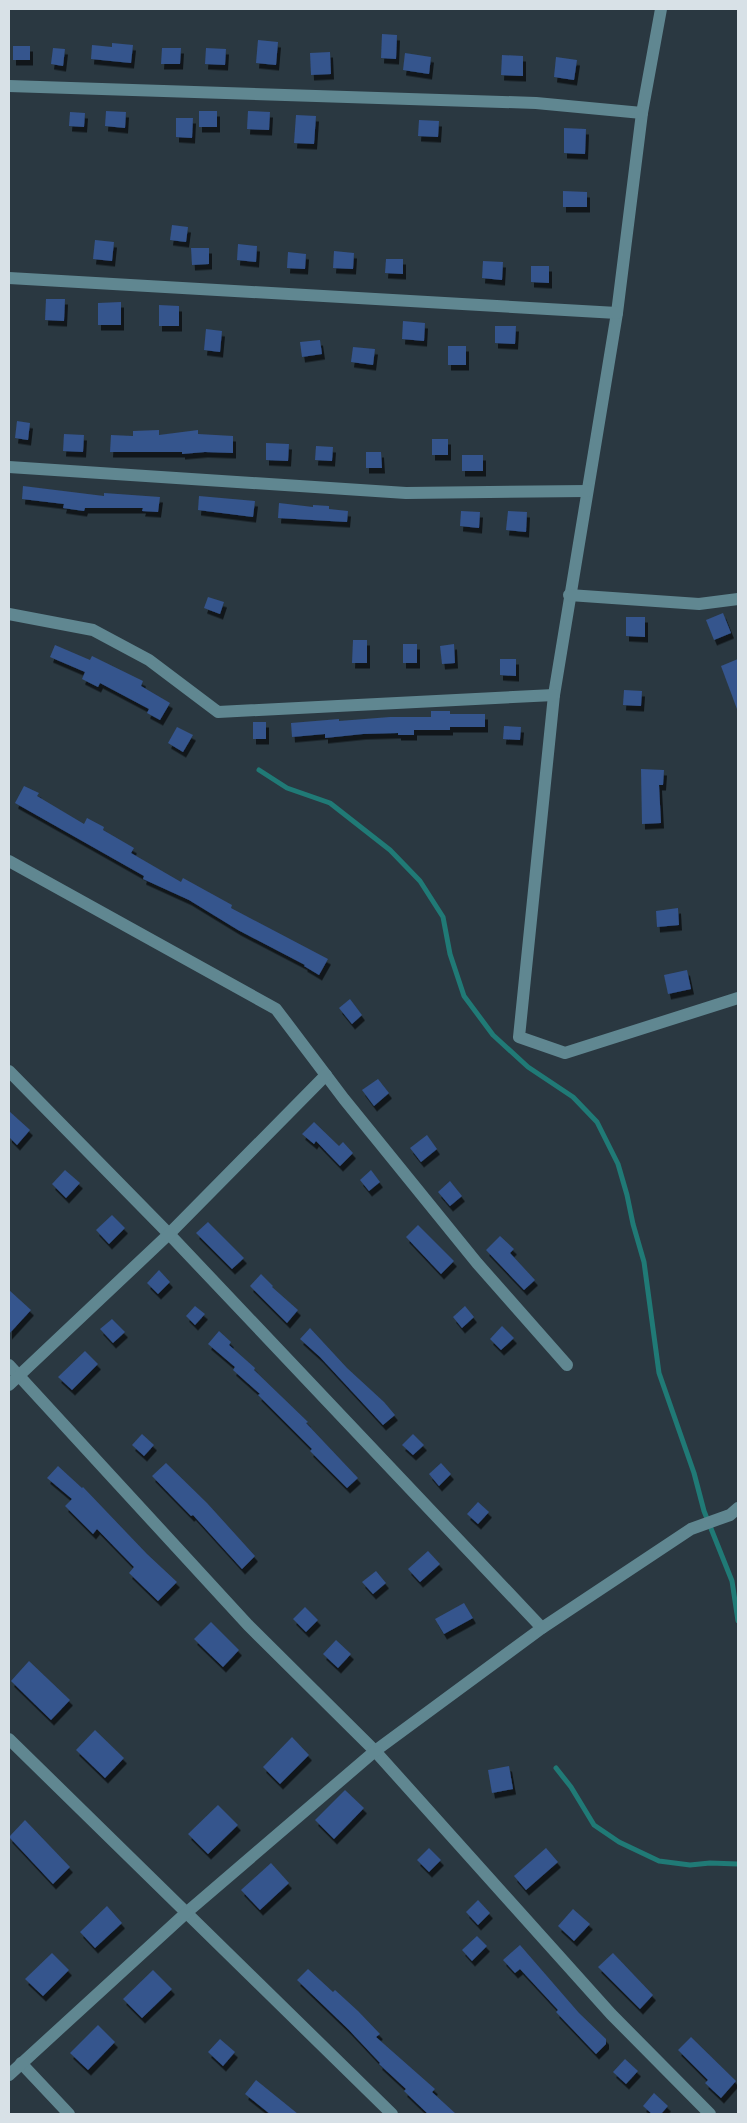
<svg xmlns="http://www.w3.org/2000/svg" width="747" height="2123" font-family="'PT Serif',serif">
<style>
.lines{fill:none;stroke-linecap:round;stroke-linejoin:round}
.stream{stroke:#207a76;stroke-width:5}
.building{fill:#35548d;filter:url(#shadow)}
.minor{stroke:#608791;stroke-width:12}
</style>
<defs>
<filter id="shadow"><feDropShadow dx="3" dy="5.5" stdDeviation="0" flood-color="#0009"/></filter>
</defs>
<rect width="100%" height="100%" fill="#2a3841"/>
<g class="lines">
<g class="stream">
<path d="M259 770 287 788 330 803 390 850 420 881 443 917 450 954 464 996 493 1035 528 1067 573 1097 597 1122 618 1164 627 1195 633 1224 644 1262 659 1373 694 1473 704 1511 732 1581 738 1621"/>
<path d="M556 1768 571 1787 594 1825 619 1842 659 1861 690 1865 710 1863 738 1864"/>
</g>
</g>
<g class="building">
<path d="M382 34 397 35 396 59 381 58Z"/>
<path d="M258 40 278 42 276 65 256 63Z"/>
<path d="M112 43 133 45 131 63 91 59 92 45 112 47Z"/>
<rect x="13" y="46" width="17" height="14"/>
<path d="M53 48 65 49 63 66 51 64Z"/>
<path d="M162 48H181L180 64H161Z"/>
<path d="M206 48 226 49 225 65 205 64Z"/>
<path d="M330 52 331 74 311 75 310 53Z"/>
<path d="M405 53 431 57 429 74 403 70Z"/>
<path d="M502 55 523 56V76L501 75Z"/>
<path d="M556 57 577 60 574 80 554 77Z"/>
<path d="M106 111 126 112 125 128 105 126Z"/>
<rect x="199" y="111" width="18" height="16"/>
<path d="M248 111 270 112 269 130 247 129Z"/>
<path d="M70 112 85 113 84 127 69 126Z"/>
<path d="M296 115 316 116 314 144 294 143Z"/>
<path d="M176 118H193L192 138 176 137Z"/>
<path d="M419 120 439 121 438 137 418 136Z"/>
<path d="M564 128 586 129 585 154 564 153Z"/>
<path d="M563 191 587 192V207H563Z"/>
<path d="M172 225 188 227 186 242 170 240Z"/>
<path d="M95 240 114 242 112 261 93 259Z"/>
<path d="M238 244 257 246 256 262 237 260Z"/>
<path d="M191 248H209V264L192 265Z"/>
<path d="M334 251 354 253 353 269 333 268Z"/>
<path d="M288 252 306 254 305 269 287 268Z"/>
<path d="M386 259H403V274L385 273Z"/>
<path d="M483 261 503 262 502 280 482 278Z"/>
<path d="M531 266H549V283L531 282Z"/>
<path d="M46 299H65L64 321 45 320Z"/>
<path d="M121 302V325H98V303Z"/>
<path d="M159 305 179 306V326H159Z"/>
<path d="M403 321 425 323 424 341 402 339Z"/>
<path d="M495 326H516L515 344 495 343Z"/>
<path d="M206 329 222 331 220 352 204 350Z"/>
<path d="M320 340 322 354 302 357 300 342Z"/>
<rect x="448" y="346" width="18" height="19"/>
<path d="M353 347 375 349 373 365 351 362Z"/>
<path d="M17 421 30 423 28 440 15 438Z"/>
<path d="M159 430V435L198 430V434L233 436V453L205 452 182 454V452H110L111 435 133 436V431Z"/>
<path d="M64 434 84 435 83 452 63 451Z"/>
<rect x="432" y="439" width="16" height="16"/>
<path d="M266 443 289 444 288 461 266 460Z"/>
<path d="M316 446 333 447 332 461 315 460Z"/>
<path d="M366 452H381L382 468H366Z"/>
<rect x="462" y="455" width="21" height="16"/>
<path d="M23 486 104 496V493L160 497 158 512 142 511 143 508H85L84 511 63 508 64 504 22 499Z"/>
<path d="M199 496 255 501 253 517 198 510Z"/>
<path d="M279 503 313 507V505L329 506V509L348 511 347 522 278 518Z"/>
<path d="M461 511 480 512 479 528 460 526Z"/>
<path d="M508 511 527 512 526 532 506 530Z"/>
<path d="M208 597 224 602 220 614 204 608Z"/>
<path d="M723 613 731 633 714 640 706 620Z"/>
<path d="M626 617H645V637L626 636Z"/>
<path d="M353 640H367V663H352Z"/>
<rect x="403" y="644" width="14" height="19"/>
<path d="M454 644 455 663 442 664 440 646Z"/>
<path d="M55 645 90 660 92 656 143 681 141 686 170 703 160 720 147 713 149 709 100 683 98 687 82 679 85 672 50 657Z"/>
<path d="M500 659H516V676L500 675Z"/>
<path d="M738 659V709H737L721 666Z"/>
<path d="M624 690 642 691 641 706 623 705Z"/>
<path d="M431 711H450V714H485V727H450V730H414V735H398V733L363 734 325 738V734L292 737 291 723 339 719V721L390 717H431Z"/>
<rect x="253" y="722" width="13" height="17"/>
<path d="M504 726 521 727 520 740 503 739Z"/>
<path d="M177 727 193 735 183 752 168 743Z"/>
<path d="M641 769 664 770 663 785H659L661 823 642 824Z"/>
<path d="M24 786 39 793 37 796 84 824 87 818 104 827 103 830 134 848 131 853 181 882 183 878 232 905 231 908 328 959 319 975 304 966 305 965 238 930 189 900 143 879 144 876 15 803Z"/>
<path d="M678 908 679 925 657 927 656 911Z"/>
<path d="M687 970 691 989 668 994 664 975Z"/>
<path d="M350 999 362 1015 352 1024 339 1008Z"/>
<path d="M378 1079 389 1093 374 1106 362 1090Z"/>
<path d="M9 1111 30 1130 17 1145 9 1137Z"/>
<path d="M314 1122 339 1146 343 1142 353 1153 340 1166 316 1141 314 1144 302 1134Z"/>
<path d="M427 1135 437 1149 421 1162 410 1148Z"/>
<path d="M65 1170 80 1183 66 1198 52 1184Z"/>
<path d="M371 1170 380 1182 369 1191 360 1180Z"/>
<path d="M450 1181 462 1196 450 1206 438 1192Z"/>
<path d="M112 1215 125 1228 109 1244 96 1230Z"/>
<path d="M208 1222 244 1258 232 1269 196 1233Z"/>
<path d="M418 1225 454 1261 441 1274 406 1237Z"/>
<path d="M500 1236 514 1249 510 1253 535 1280 524 1290 486 1250Z"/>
<path d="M159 1270 170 1282 158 1294 147 1283Z"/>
<path d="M261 1274 273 1286 272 1287 298 1310 287 1323 250 1286Z"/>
<path d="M9 1290 31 1310 9 1334Z"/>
<path d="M195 1306 205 1314 195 1325 186 1316Z"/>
<path d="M465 1306 474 1317 462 1328 453 1317Z"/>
<path d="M112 1319 125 1332 113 1343 100 1329Z"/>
<path d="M502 1326 514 1338 501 1350 490 1339Z"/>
<path d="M310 1328 347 1368 384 1402 395 1415 383 1425 320 1357 300 1339Z"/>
<path d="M219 1331 231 1342 229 1345 255 1368 254 1370 308 1422 306 1423 358 1478 347 1488 310 1451 312 1449 258 1395 260 1394 233 1370 235 1367 208 1344Z"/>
<path d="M85 1351 98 1364 72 1390 58 1377Z"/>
<path d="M142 1434 154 1445 144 1456 132 1445Z"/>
<path d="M413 1434 424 1445 413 1455 402 1445Z"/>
<path d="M166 1463 207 1503 255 1556 242 1569 193 1515 191 1516 152 1476Z"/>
<path d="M441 1463 451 1474 439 1486 429 1474Z"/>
<path d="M58 1466 82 1488 83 1487 147 1554 177 1582 158 1601 129 1573 134 1567 97 1529 93 1534 65 1506 72 1499 47 1478Z"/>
<path d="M478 1502 489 1512 478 1524 467 1514Z"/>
<path d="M428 1551 440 1564 420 1582 408 1569Z"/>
<path d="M376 1571 386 1583 373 1594 362 1582Z"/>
<path d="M464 1603 473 1618 444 1634 435 1619Z"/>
<path d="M305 1607 318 1620 306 1632 293 1619Z"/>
<path d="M211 1622 239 1650 223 1667 194 1639Z"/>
<path d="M336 1640 351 1654 338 1668 323 1654Z"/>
<path d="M29 1661 70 1700 51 1720 11 1681Z"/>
<path d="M95 1730 124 1758 105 1778 76 1750Z"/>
<path d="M292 1737 309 1755 280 1784 263 1767Z"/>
<path d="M509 1766 513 1789 492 1793 488 1770Z"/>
<path d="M345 1790 364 1808 334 1839 315 1820Z"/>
<path d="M218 1805 238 1825 208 1854 188 1834Z"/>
<path d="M25 1820 70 1867 53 1884 9 1837Z"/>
<path d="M429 1848 441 1860 429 1872 417 1860Z"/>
<path d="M546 1848 558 1862 526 1890 514 1876Z"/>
<path d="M271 1863 289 1883 260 1910 241 1890Z"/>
<path d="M478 1900 490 1913 478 1925 466 1912Z"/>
<path d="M107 1906 122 1923 95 1948 80 1932Z"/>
<path d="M573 1909 590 1924 574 1941 558 1926Z"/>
<path d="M477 1936 487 1946 472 1961 462 1950Z"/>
<path d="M520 1945 579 2013 606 2039V2044L596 2054 556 2012 558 2010 520 1969 515 1973 503 1960Z"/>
<path d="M52 1953 69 1970 43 1996 25 1979Z"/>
<path d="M613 1953 653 1995 640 2009 598 1967Z"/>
<path d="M308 1969 333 1992 335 1990 358 2011 380 2034 376 2037 435 2089 432 2092 456 2114H428L404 2091 406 2089 379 2064 380 2063 348 2029 297 1980Z"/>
<path d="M153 1970 172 1989 142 2018 123 1999Z"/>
<path d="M98 2025 115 2042 88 2070 70 2053Z"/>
<path d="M691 2037 736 2081 721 2098 705 2083 708 2080 678 2050Z"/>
<path d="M220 2039 235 2052 223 2066 208 2052Z"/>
<path d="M625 2059 638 2071 626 2084 613 2072Z"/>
<path d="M256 2080 298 2114H270L245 2094Z"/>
<path d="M654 2093 668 2106 661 2114H652L643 2106Z"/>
</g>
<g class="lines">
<g class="minor">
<path d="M661 9 642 113 617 313 554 695 519 1037 565 1053 738 998"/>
<path d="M9 86 536 103 642 113"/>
<path d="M9 278 617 313"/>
<path d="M9 467 406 493 587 491"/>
<path d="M569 595 699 604 738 599"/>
<path d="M9 614 93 630 149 660 218 712 554 695"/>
<path d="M9 861 276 1009 344 1099 477 1263 567 1365"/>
<path d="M9 1071 169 1234 542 1628"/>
<path d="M9 1365 248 1625 375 1751 611 2014 710 2114"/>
<path d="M9 1385 169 1234 326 1075"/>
<path d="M9 1739 392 2114"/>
<path d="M21 2063 69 2114"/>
<path d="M9 2075 186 1913 375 1751 542 1628 691 1529 730 1515 738 1508"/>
</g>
</g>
<rect width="747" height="2123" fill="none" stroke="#d8e1e7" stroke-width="20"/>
</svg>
